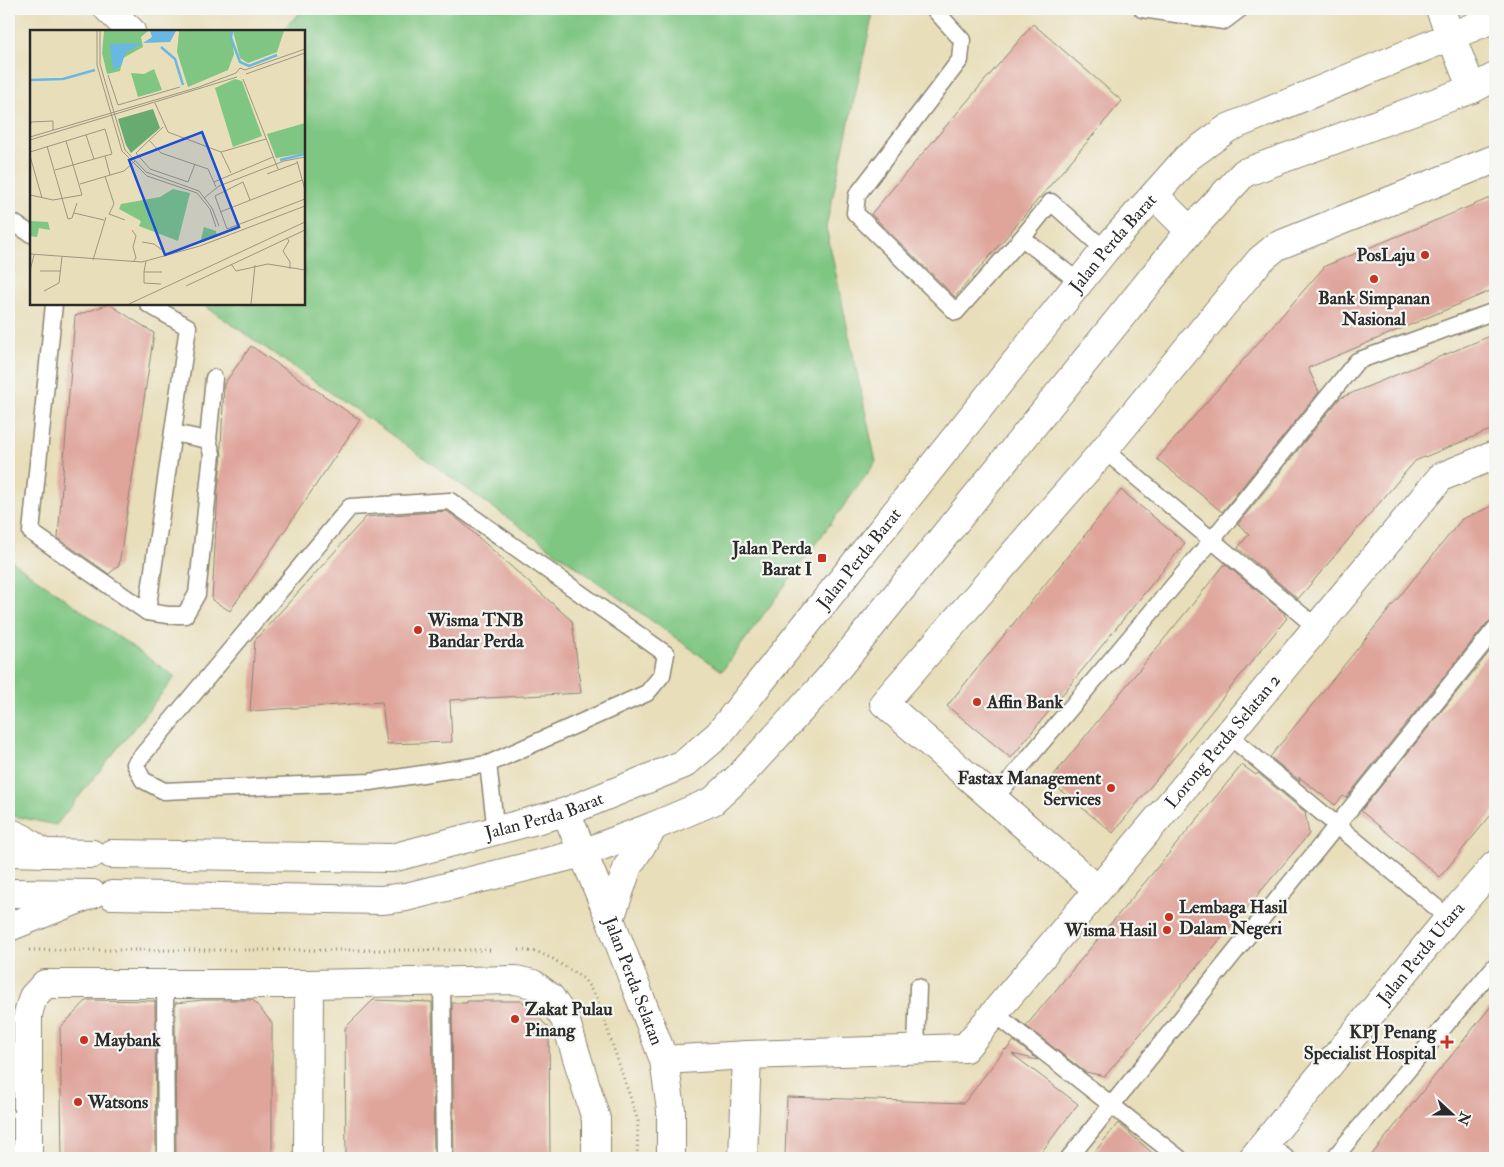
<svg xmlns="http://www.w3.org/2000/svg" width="1504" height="1167" font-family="'IM FELL Double Pica',serif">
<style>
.green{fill:#7fc682;stroke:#557856}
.building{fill:#dfa59b}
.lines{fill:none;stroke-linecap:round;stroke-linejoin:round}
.service-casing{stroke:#8a8472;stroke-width:19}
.minor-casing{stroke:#8a8472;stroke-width:30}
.tertiary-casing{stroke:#8a8472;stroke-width:30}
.primary-casing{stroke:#8a8472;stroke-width:30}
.path{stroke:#8a8472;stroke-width:3;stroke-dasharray:1 4;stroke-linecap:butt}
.service{stroke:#fff;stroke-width:16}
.minor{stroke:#fff;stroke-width:28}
.tertiary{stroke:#fff;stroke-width:28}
.primary{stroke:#fff;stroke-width:28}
.poi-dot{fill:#c8321e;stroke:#f6f6f2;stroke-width:2}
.labels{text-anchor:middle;stroke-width:4.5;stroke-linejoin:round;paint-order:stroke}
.street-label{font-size:18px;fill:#2b2b2b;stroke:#f6f6f2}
.poi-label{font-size:18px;font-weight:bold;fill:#2b2b2b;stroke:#f6f6f2;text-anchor:start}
.inset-river{fill:none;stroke:#69b8e3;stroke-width:2.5}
.inset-road{fill:none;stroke:#9c9681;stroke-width:1}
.view{fill:#1d4ed8;fill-opacity:0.15;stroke:#1d4ed8;stroke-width:2.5}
.inset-edge{fill:none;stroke:#2b2b2b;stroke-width:2.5}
</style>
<rect width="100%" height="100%" fill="#f6f6f2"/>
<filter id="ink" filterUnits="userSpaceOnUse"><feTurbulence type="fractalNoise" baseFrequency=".02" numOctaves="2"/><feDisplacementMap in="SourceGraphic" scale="10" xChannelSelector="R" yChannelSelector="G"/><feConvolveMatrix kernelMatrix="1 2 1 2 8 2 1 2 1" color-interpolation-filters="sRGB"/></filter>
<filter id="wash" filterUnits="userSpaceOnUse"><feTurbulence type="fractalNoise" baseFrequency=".0096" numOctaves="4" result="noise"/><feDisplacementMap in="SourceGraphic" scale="20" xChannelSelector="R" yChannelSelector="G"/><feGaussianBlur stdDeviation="1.12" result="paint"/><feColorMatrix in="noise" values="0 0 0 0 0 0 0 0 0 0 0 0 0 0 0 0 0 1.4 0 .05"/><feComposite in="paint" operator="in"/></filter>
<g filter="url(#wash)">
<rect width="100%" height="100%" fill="#e8deba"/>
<g class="green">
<path d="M304 9H874L826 227 876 462 722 671 379 426 202 304H304V31H281Z"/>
<path d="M9 559 175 677 56 825 9 815Z"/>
</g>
<g id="blocks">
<g class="building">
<path d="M1033 24 1122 101 955 297 871 214Z"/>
<path d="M1495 196V289L1308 368 1319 392 1222 512 1157 459 1325 266Z"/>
<path d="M109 304 154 333 119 565 109 574 58 538 75 316Z"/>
<path d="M1495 334V428L1415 461 1298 599 1238 548 1249 534 1238 524 1340 398Z"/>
<path d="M251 346 360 420 230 611 212 600 218 490 222 455 221 447 224 384Z"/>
<path d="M1121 490 1185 543 1011 758 947 706Z"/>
<path d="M1495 505V619L1487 623 1346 798 1343 796 1335 805 1299 777 1300 781 1270 757 1462 519Z"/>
<path d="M447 511 459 520 572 621 581 693 450 700 452 742 387 744 382 702 250 711 255 640 366 517Z"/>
<path d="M1225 564 1285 614 1284 615 1287 618 1113 833 1049 781Z"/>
<path d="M1495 645V810L1440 877 1361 811Z"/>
<path d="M1242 765 1256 775 1258 773 1305 812 1309 834 1105 1076 1085 1072 1026 1026Z"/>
<path d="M87 1000 155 1001 156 1158H62L60 1028Z"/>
<path d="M203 1000H253L272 1023V1158H176L175 1003Z"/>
<path d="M373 1000 432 1002 434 1158H346L345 1028Z"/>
<path d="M467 1001H522L549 1028 550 1158H454L452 1003H467Z"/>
<path d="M1495 1001V1158H1369Z"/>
<path d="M1014 1041 1038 1060 1012 1054 1078 1104 1037 1158H785L787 1097 964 1103 1005 1049 1006 1050Z"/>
<path d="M1118 1123 1158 1158H1090Z"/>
</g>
</g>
</g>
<g filter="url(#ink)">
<use href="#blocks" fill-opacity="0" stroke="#8a8472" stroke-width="1"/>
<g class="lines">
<g class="service-casing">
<g id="service">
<path d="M1142 9 1224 21 1240 9"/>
<path d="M935 10 962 40 960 60 857 195 855 213 956 312 1022 238 1051 202 1105 250"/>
<path d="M9 220 31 234"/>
<path d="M1022 238 1079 282"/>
<path d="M54 304 31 532 147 612 188 327 148 304"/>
<path d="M208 440 214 378"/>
<path d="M1104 450 1316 627"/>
<path d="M147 612 168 615H185L197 594 212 454 208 440 173 433"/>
<path d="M1228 735 1449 918"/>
<path d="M488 764 370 782 164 791 143 780 135 764 350 507 450 501 666 654 662 675 647 693 488 764 496 832"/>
<path d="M994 799 1212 540 1357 361 1495 311"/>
<path d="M442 980 444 1158"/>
<path d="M165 984 166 1158"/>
<path d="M994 1013 1179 1158"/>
<path d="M916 1049 918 987"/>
<path d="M1266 1143 1286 1158"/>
<path d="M1069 1158 1495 629"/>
<path d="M1334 1158 1495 966"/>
</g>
</g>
<g class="minor-casing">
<g id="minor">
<path d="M108 9 131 31"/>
<path d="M1440 9 1472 89"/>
<path d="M1097 889 884 703 1104 450 1260 260 1277 246 1495 159"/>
<path id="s1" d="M664 1060 747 1055 965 1048 1228 735 1441 477 1495 455"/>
<path d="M28 1158V1014L33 997 45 984H309L516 980 533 984 550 997 565 1019 596 1119V1158"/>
<path d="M308 1158 309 984"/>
<path d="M743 1158 747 1055"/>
<path id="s2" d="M1253 1158 1449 918 1495 865"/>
</g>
</g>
<g class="tertiary-casing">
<g id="tertiary">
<path d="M1155 196 1190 231"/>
<path id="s3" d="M566 812 610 919 664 1060 671 1110V1158"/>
<path d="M9 852 92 854"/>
<path id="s4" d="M111 854 392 858 566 812 684 764 718 735 1105 250 1187 158 1228 128 1495 18"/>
<path d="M9 893 92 894"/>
<path d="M112 895 382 900 406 897 583 853 654 826 713 801 741 775 827 681 1190 231 1244 173 1472 89 1495 77"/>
<path d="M610 919 628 866 654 826"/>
</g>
</g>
<g class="primary-casing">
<g id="primary">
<path d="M9 832 22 838 43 853"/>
<path d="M9 927 92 894"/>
</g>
</g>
<g class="path">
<path d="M29 950H491"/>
<path d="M519 950 538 952 553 959 584 979 597 998 638 1121 637 1158"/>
</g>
<use href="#service" class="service"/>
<use href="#minor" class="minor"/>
<use href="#tertiary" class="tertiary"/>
<use href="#primary" class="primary"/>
</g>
</g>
<g class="poi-dot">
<circle cx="1425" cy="255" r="5"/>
<circle cx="1374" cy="279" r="5"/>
<rect x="817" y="553" width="10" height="10" rx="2.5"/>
<circle cx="418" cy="630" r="5"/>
<circle cx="977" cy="702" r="5"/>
<circle cx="1111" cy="788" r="5"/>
<circle cx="1169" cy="917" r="5"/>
<circle cx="1167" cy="930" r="5"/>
<circle cx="515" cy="1019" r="5"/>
<circle cx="84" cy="1040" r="5"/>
<path d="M1444.5 1034.5h5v5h5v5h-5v5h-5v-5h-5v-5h5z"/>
<circle cx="78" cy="1102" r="5"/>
</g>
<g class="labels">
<g class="street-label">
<text dy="6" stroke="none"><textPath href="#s4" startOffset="1264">Jalan Perda Barat</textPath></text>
<text dy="6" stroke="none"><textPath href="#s4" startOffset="859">Jalan Perda Barat</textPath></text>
<text dy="6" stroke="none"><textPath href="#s1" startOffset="702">Lorong Perda Selatan 2</textPath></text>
<text dy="6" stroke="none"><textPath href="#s4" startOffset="439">Jalan Perda Barat</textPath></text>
<text dy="6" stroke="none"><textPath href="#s2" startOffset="265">Jalan Perda Utara</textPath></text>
<text dy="6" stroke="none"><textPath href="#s3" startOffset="182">Jalan Perda Selatan</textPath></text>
</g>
<g class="poi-label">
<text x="1415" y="261" text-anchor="end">PosLaju</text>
<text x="1374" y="304" text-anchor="middle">Bank Simpanan<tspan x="1374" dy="21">Nasional</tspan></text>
<text x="812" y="554" text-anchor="end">Jalan Perda<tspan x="812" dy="21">Barat I</tspan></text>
<text x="428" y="626">Wisma TNB<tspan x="428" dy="21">Bandar Perda</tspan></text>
<text x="987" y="708">Affin Bank</text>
<text x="1101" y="784" text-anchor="end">Fastax Management<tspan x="1101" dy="21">Services</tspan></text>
<text x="1179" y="913">Lembaga Hasil<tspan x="1179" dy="21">Dalam Negeri</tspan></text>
<text x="1157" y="936" text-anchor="end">Wisma Hasil</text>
<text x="525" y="1015">Zakat Pulau<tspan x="525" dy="21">Pinang</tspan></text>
<text x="1436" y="1038" text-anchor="end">KPJ Penang<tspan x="1436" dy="21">Specialist Hospital</tspan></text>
<text x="94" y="1046">Maybank</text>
<text x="88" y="1108">Watsons</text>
</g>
</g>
<g transform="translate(30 30)">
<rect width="275" height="275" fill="#e8deba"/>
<path d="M74 1H118L111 7 113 17 93 28 90 41 77 44 72 23ZM149 1H201L204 24 198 40 158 57 147 22ZM203 1H254L247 22 218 33 210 28ZM124 39 132 60 108 67 101 43 114 44ZM205 49 212 51 232 106 203 117 185 58ZM275 93V123L246 128 237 104ZM143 159 160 163 148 211 109 196 111 191 89 179 91 174 130 167ZM0 191 18 192 20 200 9 198 7 207 0 206ZM174 197 186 201 187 206 170 213Z" fill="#7fc682"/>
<path d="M123 79 130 98 101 123 96 115 88 89Z" fill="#67ab70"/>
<path d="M120 1H146L140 12 113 13 122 7ZM80 14 110 13 111 14 96 22 91 36 83 40Z" fill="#69b8e3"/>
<path class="inset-river" d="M202 1 201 8 210 32 219 36 247 25M131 17 145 29 153 55M0 50 33 49 65 40M250 130 275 124"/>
<path class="inset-road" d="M67 1V35L92 121 117 146 167 163 180 179 186 197M70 1V34L95 120 116 142 169 161 182 178 189 196M216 44 275 23M78 45 88 75 150 57M213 49 248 139M125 73 138 102 191 122 201 143M133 97 106 123 120 139 158 152 165 134M0 98 1 92 23 91V100M56 105 64 129M0 107 169 57 206 43 210 38 215 40 275 19M0 110 207 47M119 110 131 123 178 139 186 157M17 116 38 189 42 188 47 173M0 122 75 99 82 124 25 140M191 122 236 109M0 126 12 168M75 126 80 145M267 131 275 160M237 144 267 133M75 146 84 174 79 184 95 190M184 152 243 127M213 152 185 166 197 199 275 169M213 152 220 170M50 154 94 141 105 131M0 165 23 170 52 165 36 111M174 168 189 156 254 131 275 127M190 182 272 150M44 183 74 190M102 200 106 206 103 217 106 228 103 232M257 208 259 211 253 221 260 232V239M112 212 124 214 132 220M0 224 112 232 170 216 275 176M63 230 76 187M116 231 114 242H132M201 234 206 241 238 234 275 240M0 241 4 225M10 241H30M114 242V253L131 254M156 256 275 200M14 261 29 253 32 227M99 274 275 192M221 274 225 235"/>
<path class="view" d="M172 102 209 197 135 225 99 130Z"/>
<rect width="275" height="275" class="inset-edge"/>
</g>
<rect width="1504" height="1167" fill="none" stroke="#f6f6f2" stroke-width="30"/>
<g transform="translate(1452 1114) rotate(111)" stroke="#f6f6f2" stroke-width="4" paint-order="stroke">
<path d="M0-4L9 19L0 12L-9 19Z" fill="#2b2b2b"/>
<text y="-8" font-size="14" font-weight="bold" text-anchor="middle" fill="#2b2b2b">N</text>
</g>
</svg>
